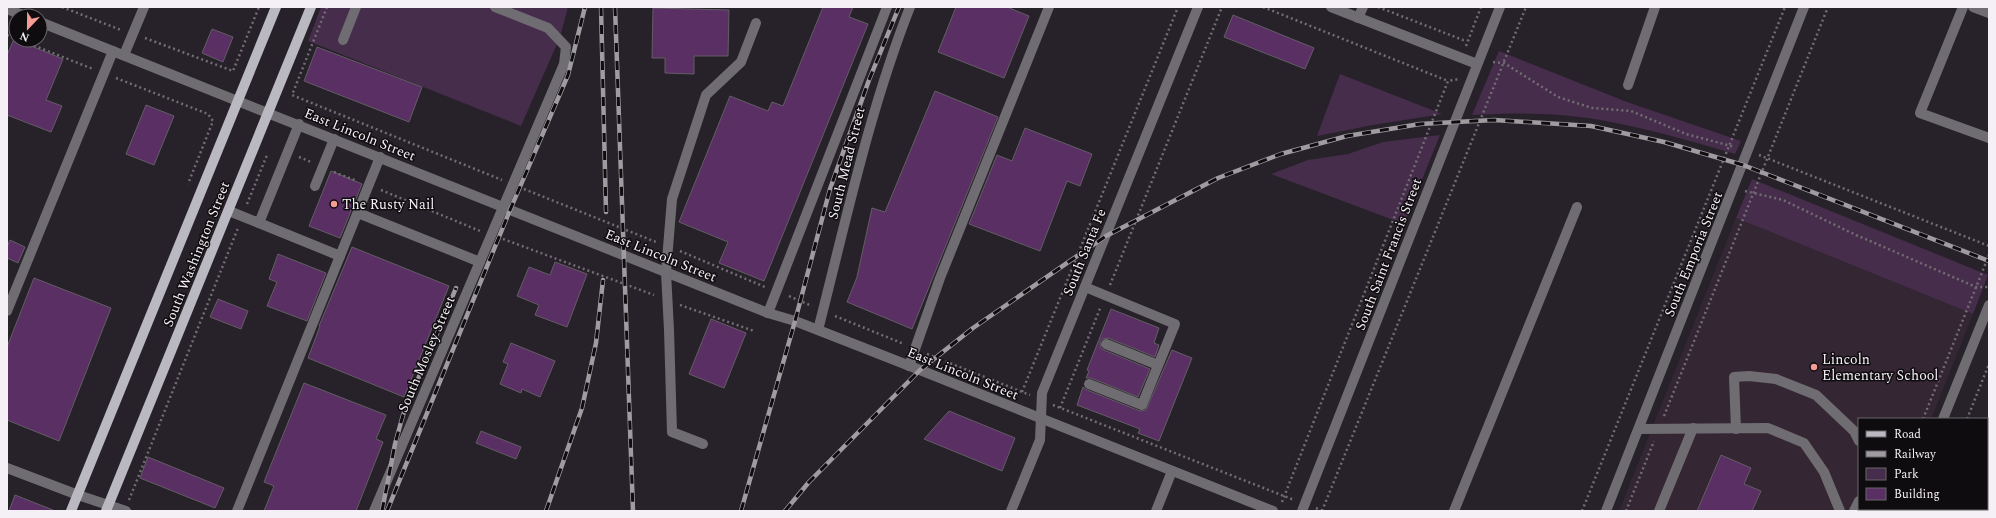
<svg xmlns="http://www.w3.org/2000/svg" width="1996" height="518" font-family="Spectral,serif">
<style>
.education{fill:#342633}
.green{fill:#462d4b}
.building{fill:#5a2f63;stroke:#635d65}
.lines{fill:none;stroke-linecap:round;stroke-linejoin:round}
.path{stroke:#726d73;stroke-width:2.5;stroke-dasharray:2 3;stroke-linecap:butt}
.minor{stroke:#6f6d72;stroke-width:10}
.major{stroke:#bab8c0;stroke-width:10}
.rail-casing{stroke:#a09ba1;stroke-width:4.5}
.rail{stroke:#0f0c0f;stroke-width:3;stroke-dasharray:9;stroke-linecap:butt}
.poi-dot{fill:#f59c93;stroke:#0f0c0f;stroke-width:1.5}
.labels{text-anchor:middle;stroke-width:3;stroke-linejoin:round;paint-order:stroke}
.street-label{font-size:14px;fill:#f4f0f5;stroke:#0f0c0f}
.poi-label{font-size:14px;fill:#f4f0f5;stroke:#0f0c0f;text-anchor:start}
</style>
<rect width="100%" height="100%" fill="#272229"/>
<path class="education" d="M1736 218 1973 314 1931 419H1859V509H1894V511H1619Z"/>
<g class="green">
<path d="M321 7H568L560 37 521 126 308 41Z"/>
<path d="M1499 51 1627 102 1741 141 1735 154C1694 142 1653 130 1611 122 1566 113 1518 112 1472 115Z"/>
<path d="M1340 74 1442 114 1373 125 1317 136Z"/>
<path d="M1440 135 1404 224 1271 174 1308 160 1348 154 1383 142Z"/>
<path d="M1752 179 1988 275 1973 314 1736 218Z"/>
</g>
<g class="building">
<path d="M823 7H853L849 17 868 24 764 281 719 263 728 242 679 222 730 96 768 111 772 102 783 106Z"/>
<path d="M956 7H1007L1029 16 1004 78 938 52Z"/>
<path d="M653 8 729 10 728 56H694V74L665 73V58H652Z"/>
<path d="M1233 15 1314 48 1305 69 1224 37Z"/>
<path d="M212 29 233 37 223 62 202 53Z"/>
<path d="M14 39 63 59 46 100 62 106 51 132 7 115V55Z"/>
<path d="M317 47 422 87 409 122 304 81Z"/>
<path d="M935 91 998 117 912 329 847 302 857 277 872 208 885 212Z"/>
<path d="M146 105 174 116 154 165 126 154Z"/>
<path d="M1025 128 1092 154 1080 186 1067 181 1040 251 969 224 997 155 1012 161Z"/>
<path d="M331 171 362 184 340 238 309 226Z"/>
<path d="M10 240 25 247 18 263 7 258V247Z"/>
<path d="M352 247 449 286 404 397 308 358 320 326H319Z"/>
<path d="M278 254 326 273 307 321 267 306 277 282 269 279Z"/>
<path d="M555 262 587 274 567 327 535 315 539 305 517 296 529 267 550 275Z"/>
<path d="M34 278 111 308 59 441 7 420V347Z"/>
<path d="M218 299 248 311 241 329 210 317Z"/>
<path d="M1111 309 1159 328 1154 343 1159 345 1155 357 1108 338 1102 339 1100 342 1101 348 1104 350 1150 369 1138 397 1091 378H1086L1089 371 1087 370Z"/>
<path d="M711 319 746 333 724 388 689 374Z"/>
<path d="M511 343 555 361 540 397 522 389 521 393 500 384 508 364 503 362Z"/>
<path d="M1172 350 1192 358 1159 441 1138 433 1140 429 1077 405 1083 387 1087 390 1140 411 1146 410Z"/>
<path d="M304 383 386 415 376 439 383 442 356 511H264L274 486 264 482Z"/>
<path d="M949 411 1015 438 1002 471 924 439Z"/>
<path d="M481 431 521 447 516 459 476 443Z"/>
<path d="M1721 455 1751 468 1744 484 1761 491 1752 511H1697Z"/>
<path d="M148 457 224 488 215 508 140 478Z"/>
<path d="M15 495 53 510V511H9Z"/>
</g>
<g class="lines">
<g class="path">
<path d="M62 7 121 30"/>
<path d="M327 7 292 95 502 180"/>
<path d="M1263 7 1448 81"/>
<path d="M1378 7 1463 40H1467"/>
<path d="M7 35 16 38"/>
<path d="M145 38 233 71 259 7"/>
<path d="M20 40 93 69"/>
<path d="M1466 46 1481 7"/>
<path d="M1493 62 1504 63 1558 97 1592 108 1631 111 1686 134 1735 147"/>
<path d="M116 78 208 114 213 121 188 184"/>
<path d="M1759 155 1989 246"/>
<path d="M299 157 311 162"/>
<path d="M334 172 357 181"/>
<path d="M524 189 656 242"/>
<path d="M381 190 480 231"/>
<path d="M1745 191 1783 200 1856 235 1976 287H1989"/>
<path d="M247 204 267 155"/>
<path d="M503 239 654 295"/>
<path d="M680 251 765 287"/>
<path d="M1110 285 1222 7"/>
<path d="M789 296 812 306"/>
<path d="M680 305 754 331"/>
<path d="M835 316 904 344"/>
<path d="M927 354 1030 395"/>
<path d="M1022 392 1178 7"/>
<path d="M1053 405 1294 500"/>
<path d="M1060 408 1101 306"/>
<path d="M1664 416 1828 7"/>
<path d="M1923 419 1989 255"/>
<path d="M1967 419 1989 364"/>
<path d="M129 500 238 228"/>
<path d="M1282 502 1448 81 1459 79"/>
<path d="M1316 508 1323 511"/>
<path d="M1322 511 1526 7"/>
<path d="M1582 511 1785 7"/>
<path d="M1626 511 1654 441"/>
<path d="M1887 511 1888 509"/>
<path d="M1930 511 1931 509"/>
</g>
<g class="minor">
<path d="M1331 7 1477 64"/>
<path d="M1963 7 1920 113 1989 138"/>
<path d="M1973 7 1989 13"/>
<path d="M7 9 25 16"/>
<path d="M1358 18 1363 7"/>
<path d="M40 22 768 313 795 321 920 370 1273 511"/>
<path d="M343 40 356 7"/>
<path d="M124 55 144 7"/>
<path d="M1628 85 1655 7"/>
<path d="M299 124 259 223 340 256"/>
<path d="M315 186 334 139"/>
<path d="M229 211 259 223"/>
<path d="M358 213 480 262"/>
<path d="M1085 287 1175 324 1142 405 1089 384"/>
<path d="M7 311 113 51"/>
<path d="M768 313 887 7"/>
<path d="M818 330C846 221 869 111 910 7"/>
<path d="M1106 344 1158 365"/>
<path d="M909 366 940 278 1049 7"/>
<path d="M1943 419 1989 305"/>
<path d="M1639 429 1768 428 1804 443 1824 472 1840 511"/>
<path d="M1736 429 1734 377 1749 376 1776 379 1816 395 1854 431 1859 441"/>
<path d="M703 444 672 432 669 330 666 272 672 199 706 95 741 62 756 23"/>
<path d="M7 468 78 495 126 511"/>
<path d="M237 511 380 157"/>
<path d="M374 511 564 64 566 47 548 28 495 7"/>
<path d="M1011 511 1040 440 1042 393 1198 7"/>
<path d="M1156 511 1172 471"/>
<path d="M1302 511 1500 7"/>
<path d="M1454 511 1577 207"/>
<path d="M1606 511 1804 7"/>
<path d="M1659 511 1693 428"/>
<path d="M1854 511 1859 501"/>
<path d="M1906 511V509"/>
</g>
<g class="major">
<path d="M71 511 276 7"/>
<path d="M106 511 311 7"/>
</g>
<g class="rail-casing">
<g id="rail">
<path d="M601 7 606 212"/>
<path d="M615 7 633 511"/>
<path d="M382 511 395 444 403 415 456 288"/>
<path d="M387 511 510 210 568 75 585 7"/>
<path d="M546 511 582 408 596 343 603 280"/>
<path d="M741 511 795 321 830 189 869 80 899 7"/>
<path d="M785 511 809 482 920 370 973 328 1106 236 1218 178 1281 154 1347 136 1420 124 1456 122 1494 120 1591 126 1664 142 1743 165 1989 261"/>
</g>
</g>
<use href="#rail" class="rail"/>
</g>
<g class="poi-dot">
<circle cx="334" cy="204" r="4"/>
<circle cx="1814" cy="367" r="4"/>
</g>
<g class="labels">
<g class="street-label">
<text transform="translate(360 134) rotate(22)" y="5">East Lincoln Street</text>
<text transform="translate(846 163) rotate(-76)" y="5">South Mead Street</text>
<text transform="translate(1084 252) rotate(-68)" y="5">South Santa Fe</text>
<text transform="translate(196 254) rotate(-68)" y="5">South Washington Street</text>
<text transform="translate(1388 254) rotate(-69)" y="5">South Saint Francis Street</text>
<text transform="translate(1693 254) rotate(-68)" y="5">South Emporia Street</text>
<text transform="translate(661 255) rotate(22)" y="5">East Lincoln Street</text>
<text transform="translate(426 354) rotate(-67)" y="5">South Mosley Street</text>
<text transform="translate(963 373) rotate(22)" y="5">East Lincoln Street</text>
</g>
<g class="poi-label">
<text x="342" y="209">The Rusty Nail</text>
<text x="1822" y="364">Lincoln<tspan x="1822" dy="16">Elementary School</tspan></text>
</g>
</g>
<rect width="1996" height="518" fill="none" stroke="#f4f0f5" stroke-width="16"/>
<rect x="1858" y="418" width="130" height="92" fill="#0f0c0f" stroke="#6b676b"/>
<rect x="1866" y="431" width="20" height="6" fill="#bab8c0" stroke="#6b676b"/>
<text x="1894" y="438" font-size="12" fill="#f4f0f5">Road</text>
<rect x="1866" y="451" width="20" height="6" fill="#a09ba1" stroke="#6b676b"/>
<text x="1894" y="458" font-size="12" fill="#f4f0f5">Railway</text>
<rect x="1866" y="468" width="20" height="12" fill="#462d4b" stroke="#6b676b"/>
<text x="1894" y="478" font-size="12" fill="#f4f0f5">Park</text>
<rect x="1866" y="488" width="20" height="12" fill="#5a2f63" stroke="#6b676b"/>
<text x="1894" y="498" font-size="12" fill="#f4f0f5">Building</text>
<g transform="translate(28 28) rotate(202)"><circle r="19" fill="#0f0c0f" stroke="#6b676b"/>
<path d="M0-3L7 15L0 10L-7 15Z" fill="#f59c93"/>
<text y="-6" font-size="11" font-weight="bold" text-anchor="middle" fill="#f4f0f5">N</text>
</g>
</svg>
